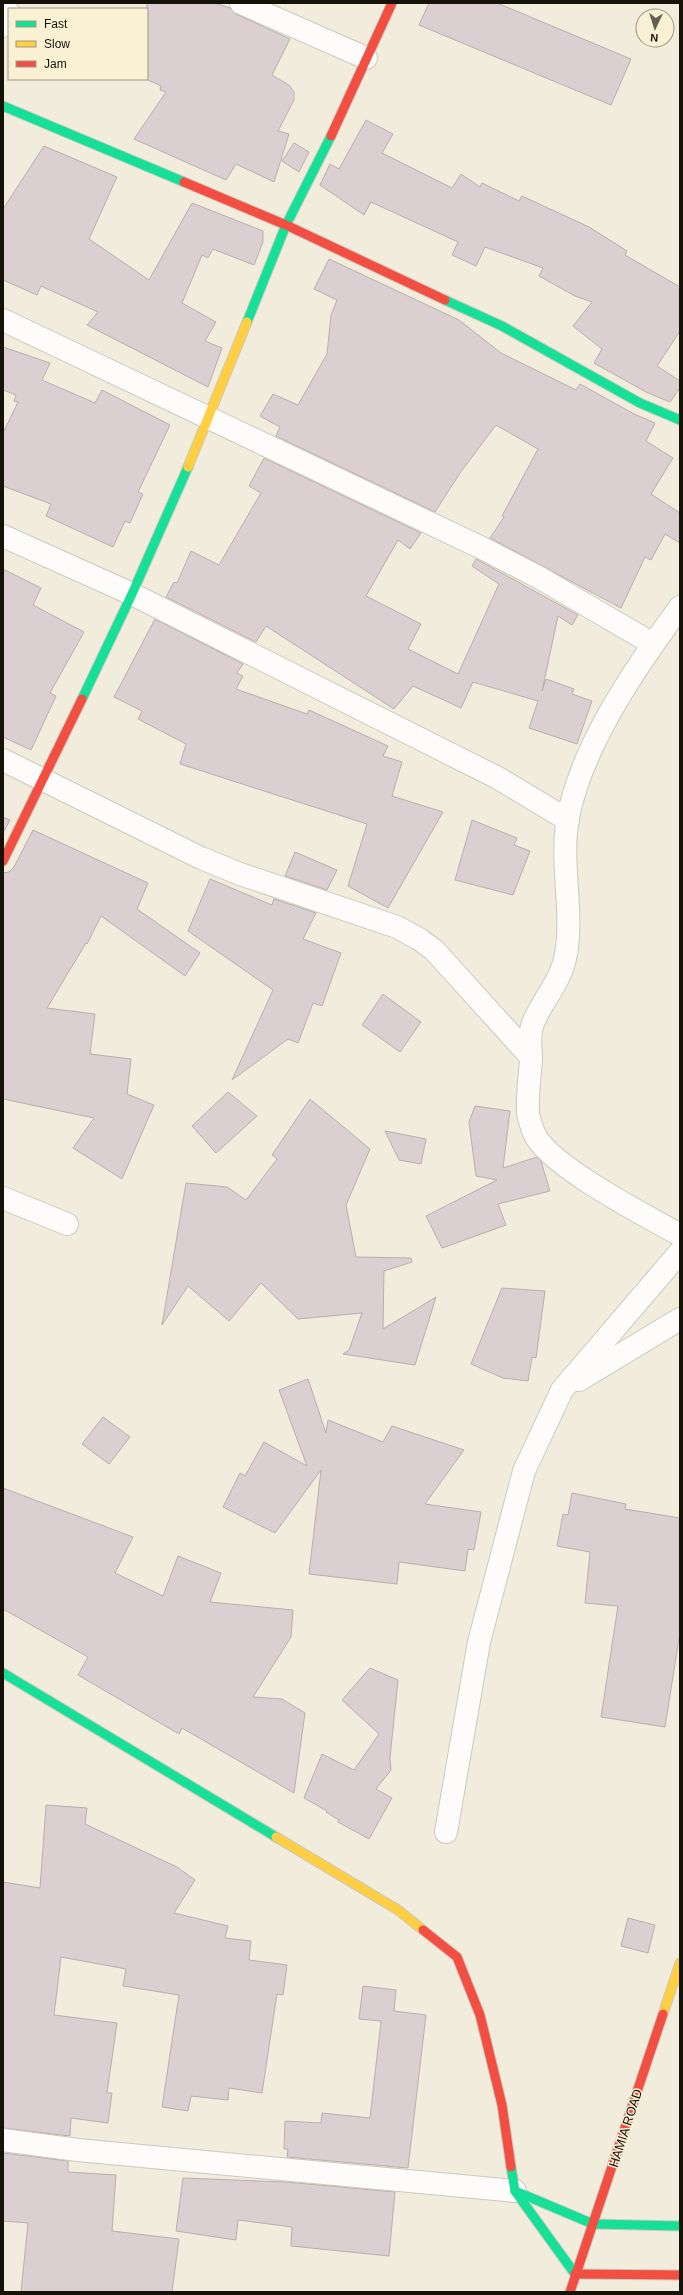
<svg xmlns="http://www.w3.org/2000/svg" width="683" height="2295" font-family="Helvetica,sans-serif">
<style>
.building{fill:#dccfd2;stroke:#b6b0ac}
.lines{fill:none;stroke-linecap:round;stroke-linejoin:round}
.street-casing{stroke:#ccc8bc;stroke-width:24}
.fast-casing{stroke:#ccc8bc;stroke-width:11}
.slow-casing{stroke:#ccc8bc;stroke-width:11}
.jam-casing{stroke:#ccc8bc;stroke-width:11}
.street{stroke:#fdfcfa;stroke-width:22}
.fast{stroke:#16e098;stroke-width:9}
.slow{stroke:#ffcf43;stroke-width:9}
.jam{stroke:#f24e42;stroke-width:9}
.labels{text-anchor:middle;stroke-width:3;stroke-linejoin:round;paint-order:stroke}
.street-label{font-size:13px;fill:#151208;stroke:#faf0d4}
</style>
<rect width="100%" height="100%" fill="#f2ecdc"/>
<g class="building">
<path d="M147 3H215L230 8 236 14 290 39 272 75 289 85 294 92V100L278 131 289 134 274 182 236 164 226 180 134 139 166 92 160 90 161 86 146 79Z"/>
<path d="M429 3H497L631 59 611 105 419 25Z"/>
<path d="M366 120 393 134 382 153 452 188 461 174 480 187 482 183 519 201 522 196 589 227 627 251 625 255 680 287V331L657 366 680 381V388L670 402 646 392 594 363 602 349 573 326 592 302 575 296 539 276 543 268 485 247 476 266 452 255 458 242 371 202 364 215 320 185 330 164 339 169Z"/>
<path d="M294 143 309 152 299 172 282 161Z"/>
<path d="M44 146 117 177 89 239 149 280 192 203 263 231V242L254 265 213 249 208 258 202 255 182 303 216 322 205 341 222 348 208 387 87 325 98 312 41 286 37 295 3 280V209Z"/>
<path d="M329 259 459 320 501 353 576 390 580 384 634 414 655 423 646 441 673 458 651 494 680 513V543L665 534 651 560 645 557 621 608 490 538 504 517 502 516 538 449 496 425 460 473 435 512 276 436 280 427 260 416 273 394 298 405 327 354 331 315 337 300 314 289Z"/>
<path d="M3 347 50 363 42 380 95 403 102 390 170 425 138 492 143 494 130 523 125 521 113 547 46 516 51 504 3 486V433L18 402 14 401 16 395 3 390Z"/>
<path d="M264 458 421 533 410 549 398 540 366 596 421 624 408 649 458 674 499 584 472 566 476 559 578 615 572 625 558 616 542 691 546 679 574 689 572 694 592 701 577 744 529 728 538 701 473 682 461 708 413 686 394 709 266 626 256 642 166 597 174 582 177 583 191 551 219 565 261 493 249 486Z"/>
<path d="M3 569 41 588 33 605 84 632 50 693 56 696 31 750 3 737Z"/>
<path d="M155 619 243 664 237 673 243 676 236 689 307 714 309 710 388 746 383 756 402 762 392 796 443 812 388 908 348 886 367 824 180 764 186 744 138 719 142 711 114 697Z"/>
<path d="M3 817 10 820 3 833Z"/>
<path d="M472 820 517 838 514 845 530 851 513 895 455 880Z"/>
<path d="M33 830 148 883 137 909 200 953 185 976 101 916 87 944 86 943 47 1008 95 1014 90 1054 131 1059 127 1094 154 1105 122 1179 73 1148 94 1118 3 1099V873L9 872 14 867Z"/>
<path d="M295 852 337 870 327 890 285 876Z"/>
<path d="M210 879 272 905 274 899 316 913 303 939 341 953 322 1006 313 1003 298 1043 288 1039 232 1080 273 990 188 931Z"/>
<path d="M383 994 421 1022 400 1052 362 1025Z"/>
<path d="M228 1092 257 1116 216 1153 192 1126Z"/>
<path d="M310 1099 370 1149 346 1205 356 1257 411 1258 412 1262 384 1271 383 1329 436 1297 415 1365 343 1354 349 1350 362 1313 298 1319 261 1283 229 1321 188 1286 162 1325 186 1183 227 1187 246 1200 277 1159 272 1155Z"/>
<path d="M475 1106 510 1111 503 1168 537 1157 541 1161 550 1191 498 1204 506 1225 442 1248 426 1216 497 1180 476 1176 469 1122Z"/>
<path d="M385 1131 426 1139 421 1164 399 1160Z"/>
<path d="M502 1288 545 1291 536 1358 532 1357 528 1381 503 1378 471 1364Z"/>
<path d="M308 1379 326 1433 328 1420 383 1442 392 1426 464 1450 425 1504 481 1512 474 1550 468 1549 465 1571 399 1562 397 1584 309 1574 321 1470 275 1533 223 1507 240 1473 245 1476 264 1442 307 1466 279 1390Z"/>
<path d="M103 1417 130 1437 109 1464 82 1444Z"/>
<path d="M3 1488 133 1537 115 1573 163 1596 178 1556 221 1573 210 1602 293 1610 291 1637 253 1697 282 1699 305 1713 294 1793 182 1728 179 1734 78 1675 88 1657 3 1609Z"/>
<path d="M572 1493 626 1504 625 1509 680 1518V1632L665 1727 601 1717 618 1606 585 1603 590 1552 557 1546 563 1514 568 1515Z"/>
<path d="M370 1668 398 1680 390 1758 391 1770 376 1789 392 1798 369 1839 338 1822 339 1820 326 1812 327 1811 304 1798 322 1754 354 1770 379 1734 342 1700Z"/>
<path d="M46 1805 87 1808 85 1824 177 1867 195 1880 174 1913 228 1926 225 1938 251 1941 249 1960 287 1965 283 1995 277 1994 262 2093 229 2088 228 2100 191 2096 188 2111 162 2107 179 1995 123 1986 126 1969 61 1957 54 2015 117 2023 107 2093H112L108 2123 71 2118 70 2136 3 2128V1882L40 1888Z"/>
<path d="M628 1918 655 1925 648 1953 621 1946Z"/>
<path d="M363 1986 396 1990 394 2011 426 2015 408 2168 287 2157 288 2149H284L285 2121 321 2123 322 2113 370 2118 381 2021 359 2019Z"/>
<path d="M3 2153 68 2161V2172L116 2175 112 2231 179 2239 172 2292H21L28 2223 3 2221Z"/>
<path d="M183 2178 285 2182 395 2192 389 2256 291 2246 292 2227 238 2220 236 2240 176 2231Z"/>
</g>
<g class="lines">
<g class="street-casing">
<g id="street">
<path d="M241 3 366 58"/>
<path d="M3 26 9 13"/>
<path d="M3 320 482 548 540 578 653 644"/>
<path d="M3 536 132 594 498 778 568 820"/>
<path d="M680 607C635 668 574 756 566 832 562 874 574 918 565 959 560 982 542 1001 533 1023 528 1036 531 1046 531 1059 530 1076 527 1094 528 1112 528 1118 532 1127 534 1133 548 1166 647 1216 680 1235"/>
<path d="M3 760 201 858 240 874 397 927 419 939 434 950 531 1057"/>
<path d="M3 1198 67 1224"/>
<path d="M579 1380 680 1319"/>
<path d="M446 1832 479 1642 524 1471 562 1390 680 1252"/>
<path d="M3 2140 78 2150 515 2191"/>
</g>
</g>
<g class="fast-casing">
<g id="fast">
<path d="M3 106 184 182"/>
<path d="M445 300 502 326 640 403 680 420"/>
<path d="M247 322 286 225 331 136"/>
<path d="M82 699 132 594 188 467"/>
<path d="M3 1673 276 1837"/>
<path d="M511 2167 515 2191 575 2274"/>
<path d="M515 2191 593 2224 680 2226"/>
</g>
</g>
<g class="slow-casing">
<g id="slow">
<path d="M188 467 247 322"/>
<path d="M276 1837 398 1910 423 1930"/>
<path d="M663 2014 680 1963"/>
</g>
</g>
<g class="jam-casing">
<g id="jam">
<path d="M331 136 392 3"/>
<path d="M184 182 286 225 445 300"/>
<path d="M3 861 82 699"/>
<path d="M423 1930 457 1957 480 2015 502 2105 511 2167"/>
<path d="M575 2274 680 2275"/>
<path d="M570 2292 663 2014"/>
</g>
</g>
<use href="#street" class="street"/>
<use href="#fast" class="fast"/>
<use href="#slow" class="slow"/>
<use href="#jam" class="jam"/>
</g>
<g class="labels">
<g class="street-label">
<text transform="translate(625 2128) rotate(-72)" y="5">HAMIA ROAD</text>
</g>
</g>
<rect width="683" height="2295" fill="none" stroke="#151208" stroke-width="8"/>
<rect x="8" y="8" width="140" height="72" fill="#faf0d4" stroke="#9e9782"/>
<rect x="16" y="21" width="20" height="6" fill="#16e098" stroke="#9e9782"/>
<text x="44" y="28" font-size="12" fill="#151208">Fast</text>
<rect x="16" y="41" width="20" height="6" fill="#ffcf43" stroke="#9e9782"/>
<text x="44" y="48" font-size="12" fill="#151208">Slow</text>
<rect x="16" y="61" width="20" height="6" fill="#f24e42" stroke="#9e9782"/>
<text x="44" y="68" font-size="12" fill="#151208">Jam</text>
<g transform="translate(655 28) rotate(184)"><circle r="19" fill="#faf0d4" stroke="#9e9782"/>
<path d="M0-3L7 15L0 10L-7 15Z" fill="#625e52"/>
<text y="-6" font-size="11" font-weight="bold" text-anchor="middle" fill="#151208">N</text>
</g>
</svg>
